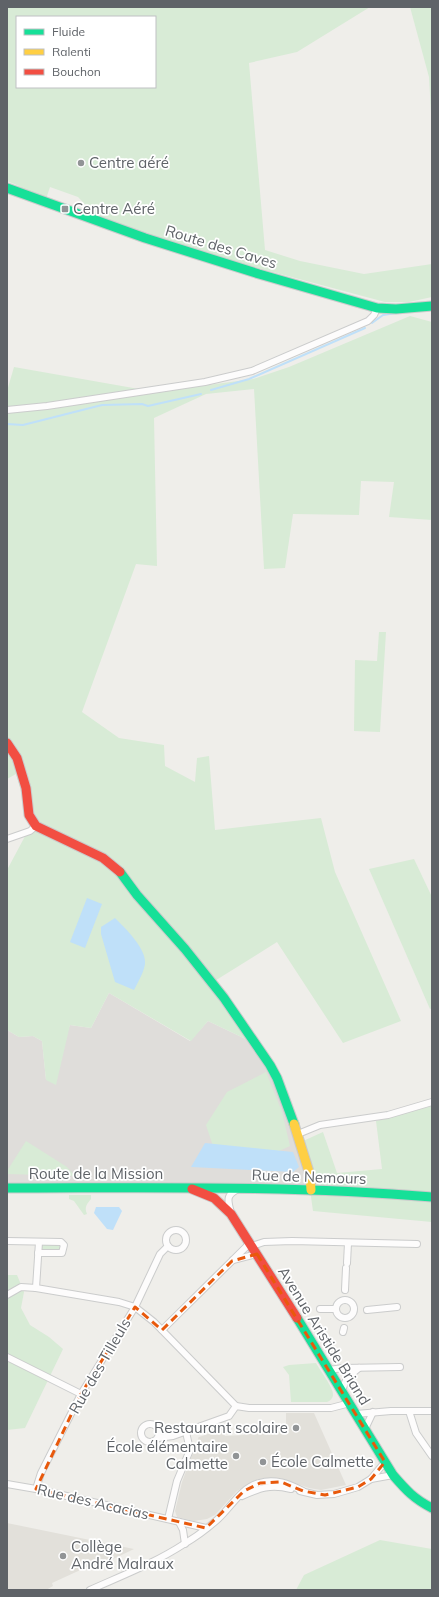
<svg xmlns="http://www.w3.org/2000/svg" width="439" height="1597" font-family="Mulish,sans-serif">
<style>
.industrial{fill:#dfddda}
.education{fill:#e2e0da}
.green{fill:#d8ebd6;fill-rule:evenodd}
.water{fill:#bfe0f9}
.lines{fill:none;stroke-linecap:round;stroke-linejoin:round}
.stream{stroke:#bfe0f9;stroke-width:2}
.street-casing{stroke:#cbcccc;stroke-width:8}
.fast-casing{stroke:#cacacb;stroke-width:11}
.slow-casing{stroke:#cacacb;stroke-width:11}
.jam-casing{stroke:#cacacb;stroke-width:11}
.street{stroke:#fdfcfc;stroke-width:6}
.fast{stroke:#16e098;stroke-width:9}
.slow{stroke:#ffcf43;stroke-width:9}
.jam{stroke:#f24e42;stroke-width:9}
.marked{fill:none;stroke:#e8590c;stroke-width:3;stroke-dasharray:8 5;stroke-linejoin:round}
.poi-dot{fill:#919496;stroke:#fff;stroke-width:1.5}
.labels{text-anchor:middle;stroke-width:3.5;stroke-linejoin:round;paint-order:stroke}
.poi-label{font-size:15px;fill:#5f6368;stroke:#fff;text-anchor:start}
.street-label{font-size:15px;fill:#5f6368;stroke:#fff}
</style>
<rect width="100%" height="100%" fill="#efeeea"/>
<path class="industrial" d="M109 993 190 1041 208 1021 254 1043 281 1085 309 1186 7 1184V1030L19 1037 33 1036 42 1041 46 1080 70 1025 91 1028Z"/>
<g class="education">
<path d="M286 1413H314L346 1485 321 1490 309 1488 280 1478H263L254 1481 237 1491 215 1515 207 1519 194 1521 177 1517 175 1511 182 1482 193 1453 194 1445 200 1444 198 1438 199 1437 214 1432 217 1433 223 1432 225 1436 244 1435 246 1432 286 1431Z"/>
<path d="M7 1523 134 1549 107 1562 100 1561 52 1583 53 1586 46 1590H7Z"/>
</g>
<g class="green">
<path d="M7 7H370L297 52 249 63 265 250 300 261 364 274 432 264V297L409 302H385L175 246 103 223 78 197 50 187 45 202 19 186 7 181ZM17 17H155V87H17Z"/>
<path d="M410 7H432V131L429 77Z"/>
<path d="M410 316 432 322V520L389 517 394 482 361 481 359 515 293 514 285 568 264 569 254 389 206 394 154 418 157 566 136 564 82 712 119 738 164 745 165 766 195 782 197 758 209 756 215 830 321 818 335 872 401 1021 343 1043 277 942 213 982 254 1043 208 1021 191 1041 109 993 91 1028 70 1025 56 1085 46 1080 42 1041 33 1036 19 1037 7 1030V870L31 825 16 774 7 779V391L14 367 156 392 253 379 289 367Z"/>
<path d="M379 632H386L380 732 354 731 355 660 377 661Z"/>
<path d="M414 859 432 897V1008L430 1009 369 869Z"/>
<path d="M266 1072 282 1112 290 1146 268 1156 215 1152 206 1125 227 1092Z"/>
<path d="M432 1106V1222L313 1211 303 1141 323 1132 337 1173 382 1169 376 1121Z"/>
<path d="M26 1141 67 1167 75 1176 7 1174V1171Z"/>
<path d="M69 1195H91V1199C87 1204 84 1207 87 1214L84 1215 74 1201 69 1199Z"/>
<rect x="41" y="1244" width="20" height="6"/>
<path d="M7 1275H17L24 1292 21 1308 30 1325 49 1337 63 1349 25 1428 7 1430Z"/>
<path d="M316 1363C319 1369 334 1388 333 1395 333 1398 330 1401 327 1402H291L289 1375 283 1367 289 1365Z"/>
<path d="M380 1540 432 1549V1590H296L304 1575Z"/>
</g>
<g class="water">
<path d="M87 898 102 904 85 948 70 942Z"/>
<path d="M115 918C125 928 147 949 145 964 144 972 138 982 134 990L115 982 101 934V927Z"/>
<path d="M205 1143 293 1152 299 1167 293 1172 191 1167Z"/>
<path d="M96 1207H119L122 1211 113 1230 107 1229 94 1213Z"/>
</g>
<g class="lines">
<g class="stream">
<path d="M372 323 383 315 396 313"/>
<path d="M211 390 249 379 365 328"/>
<path d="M7 424 23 425 102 405 142 404 148 406 201 394"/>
</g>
<g class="street-casing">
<g id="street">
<path d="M7 410 47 406 205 382 252 371 368 321 374 315 377 308"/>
<path d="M7 839 30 831 36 826"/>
<path d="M298 1134 320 1125 388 1115 432 1102"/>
<path d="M231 1213C228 1200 225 1196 238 1189"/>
<circle cx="176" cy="1240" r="10"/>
<path d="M7 1241 61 1242 64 1245 62 1253H38"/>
<path d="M252 1246 264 1242 292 1241 417 1244"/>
<path d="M233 1260 257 1254"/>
<path d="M347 1263 348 1243"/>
<path d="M36 1288 39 1242"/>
<path d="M345 1290 346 1268"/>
<path d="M7 1295 21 1287 36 1288 119 1302 135 1307 154 1322 236 1406"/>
<circle cx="345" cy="1309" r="9"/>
<path d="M320 1309H336"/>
<path d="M367 1310 397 1307"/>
<path d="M162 1330 250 1243"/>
<path d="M343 1332 344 1328"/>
<path d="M7 1357 81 1394"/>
<path d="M329 1370 343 1368 400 1367"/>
<path d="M342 1390 347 1378 359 1368"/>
<path d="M409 1411 416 1433 432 1456"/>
<path d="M356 1414 391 1411H432"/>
<circle cx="150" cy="1433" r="9"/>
<path d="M365 1429 373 1412"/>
<path d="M158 1438 173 1436 229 1416 236 1406 249 1408H331L350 1403"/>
<path d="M371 1479 385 1462"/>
<path d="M7 1484 36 1489 206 1528"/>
<path d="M36 1489 41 1473 81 1394 135 1307 160 1254 168 1246"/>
<path d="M300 1491 317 1495 334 1494 358 1487 371 1479 393 1475"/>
<path d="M242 1496C260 1488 270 1484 291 1489"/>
<path d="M168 1519 177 1481 190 1450 186 1432"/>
<path d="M179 1522 183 1530 185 1544"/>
<path d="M90 1590C121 1576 155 1563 184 1544 196 1537 208 1528 218 1519 232 1506 241 1488 259 1483 275 1478 289 1484 303 1491"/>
</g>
</g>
<g class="fast-casing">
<g id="fast">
<path d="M7 188 145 238 259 274 377 308 396 309 432 306"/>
<path d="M120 872 137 895 185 949 224 998 270 1065 277 1078 294 1124"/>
<path d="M7 1188C149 1188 290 1185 432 1197"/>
<path d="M297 1318 393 1475C406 1490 414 1499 432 1508"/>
</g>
</g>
<g class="slow-casing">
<path id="slow" d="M294 1124 310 1175 311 1190"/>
</g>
<g class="jam-casing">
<g id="jam">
<path d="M7 743 17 758 26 788 29 815 36 826 103 858 120 872"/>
<path d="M192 1189 214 1198 231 1214 297 1318"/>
</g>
</g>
<use href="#street" class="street"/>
<use href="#fast" class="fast"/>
<use href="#slow" class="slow"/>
<use href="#jam" class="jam"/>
</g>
<path class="marked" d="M257 1254 385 1462 371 1479 358 1487 325 1495 303 1491 281 1482 260 1483 244 1491 206 1528 36 1489 81 1394 135 1307 162 1330 232 1261Z"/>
<g class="poi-dot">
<circle cx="81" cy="163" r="4"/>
<rect x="61" y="205" width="8" height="8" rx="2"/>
<circle cx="296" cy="1428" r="4"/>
<circle cx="236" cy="1456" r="4"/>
<circle cx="263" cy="1462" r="4"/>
<circle cx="63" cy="1556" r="4"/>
</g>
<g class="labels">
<g class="poi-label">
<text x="89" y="168">Centre aéré</text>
<text x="73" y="214">Centre Aéré</text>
<text x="288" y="1433" text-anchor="end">Restaurant scolaire</text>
<text x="228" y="1452" text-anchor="end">École élémentaire<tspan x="228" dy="17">Calmette</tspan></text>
<text x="271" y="1467">École Calmette</text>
<text x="71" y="1552">Collège<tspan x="71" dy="17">André Malraux</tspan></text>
</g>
<g class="street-label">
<text transform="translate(221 247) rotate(17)" y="5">Route des Caves</text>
<text x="96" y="1179">Route de la Mission</text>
<text transform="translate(309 1177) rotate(2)" y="5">Rue de Nemours</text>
<text transform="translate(324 1336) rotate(58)" y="5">Avenue Aristide Briand</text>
<text transform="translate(100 1366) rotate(-60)" y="5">Rue des Tilleuls</text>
<text transform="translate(93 1502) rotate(13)" y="5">Rue des Acacias</text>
</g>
</g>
<rect width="439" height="1597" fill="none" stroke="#5f6368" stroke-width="16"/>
<rect x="16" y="16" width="140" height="72" fill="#ffffff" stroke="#bfc1c3"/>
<rect x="24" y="29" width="20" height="6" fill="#16e098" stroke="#bfc1c3"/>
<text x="52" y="36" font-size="12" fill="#5f6368">Fluide</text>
<rect x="24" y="49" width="20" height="6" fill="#ffcf43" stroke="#bfc1c3"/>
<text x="52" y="56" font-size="12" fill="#5f6368">Ralenti</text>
<rect x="24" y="69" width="20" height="6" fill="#f24e42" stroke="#bfc1c3"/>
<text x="52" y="76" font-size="12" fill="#5f6368">Bouchon</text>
</svg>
